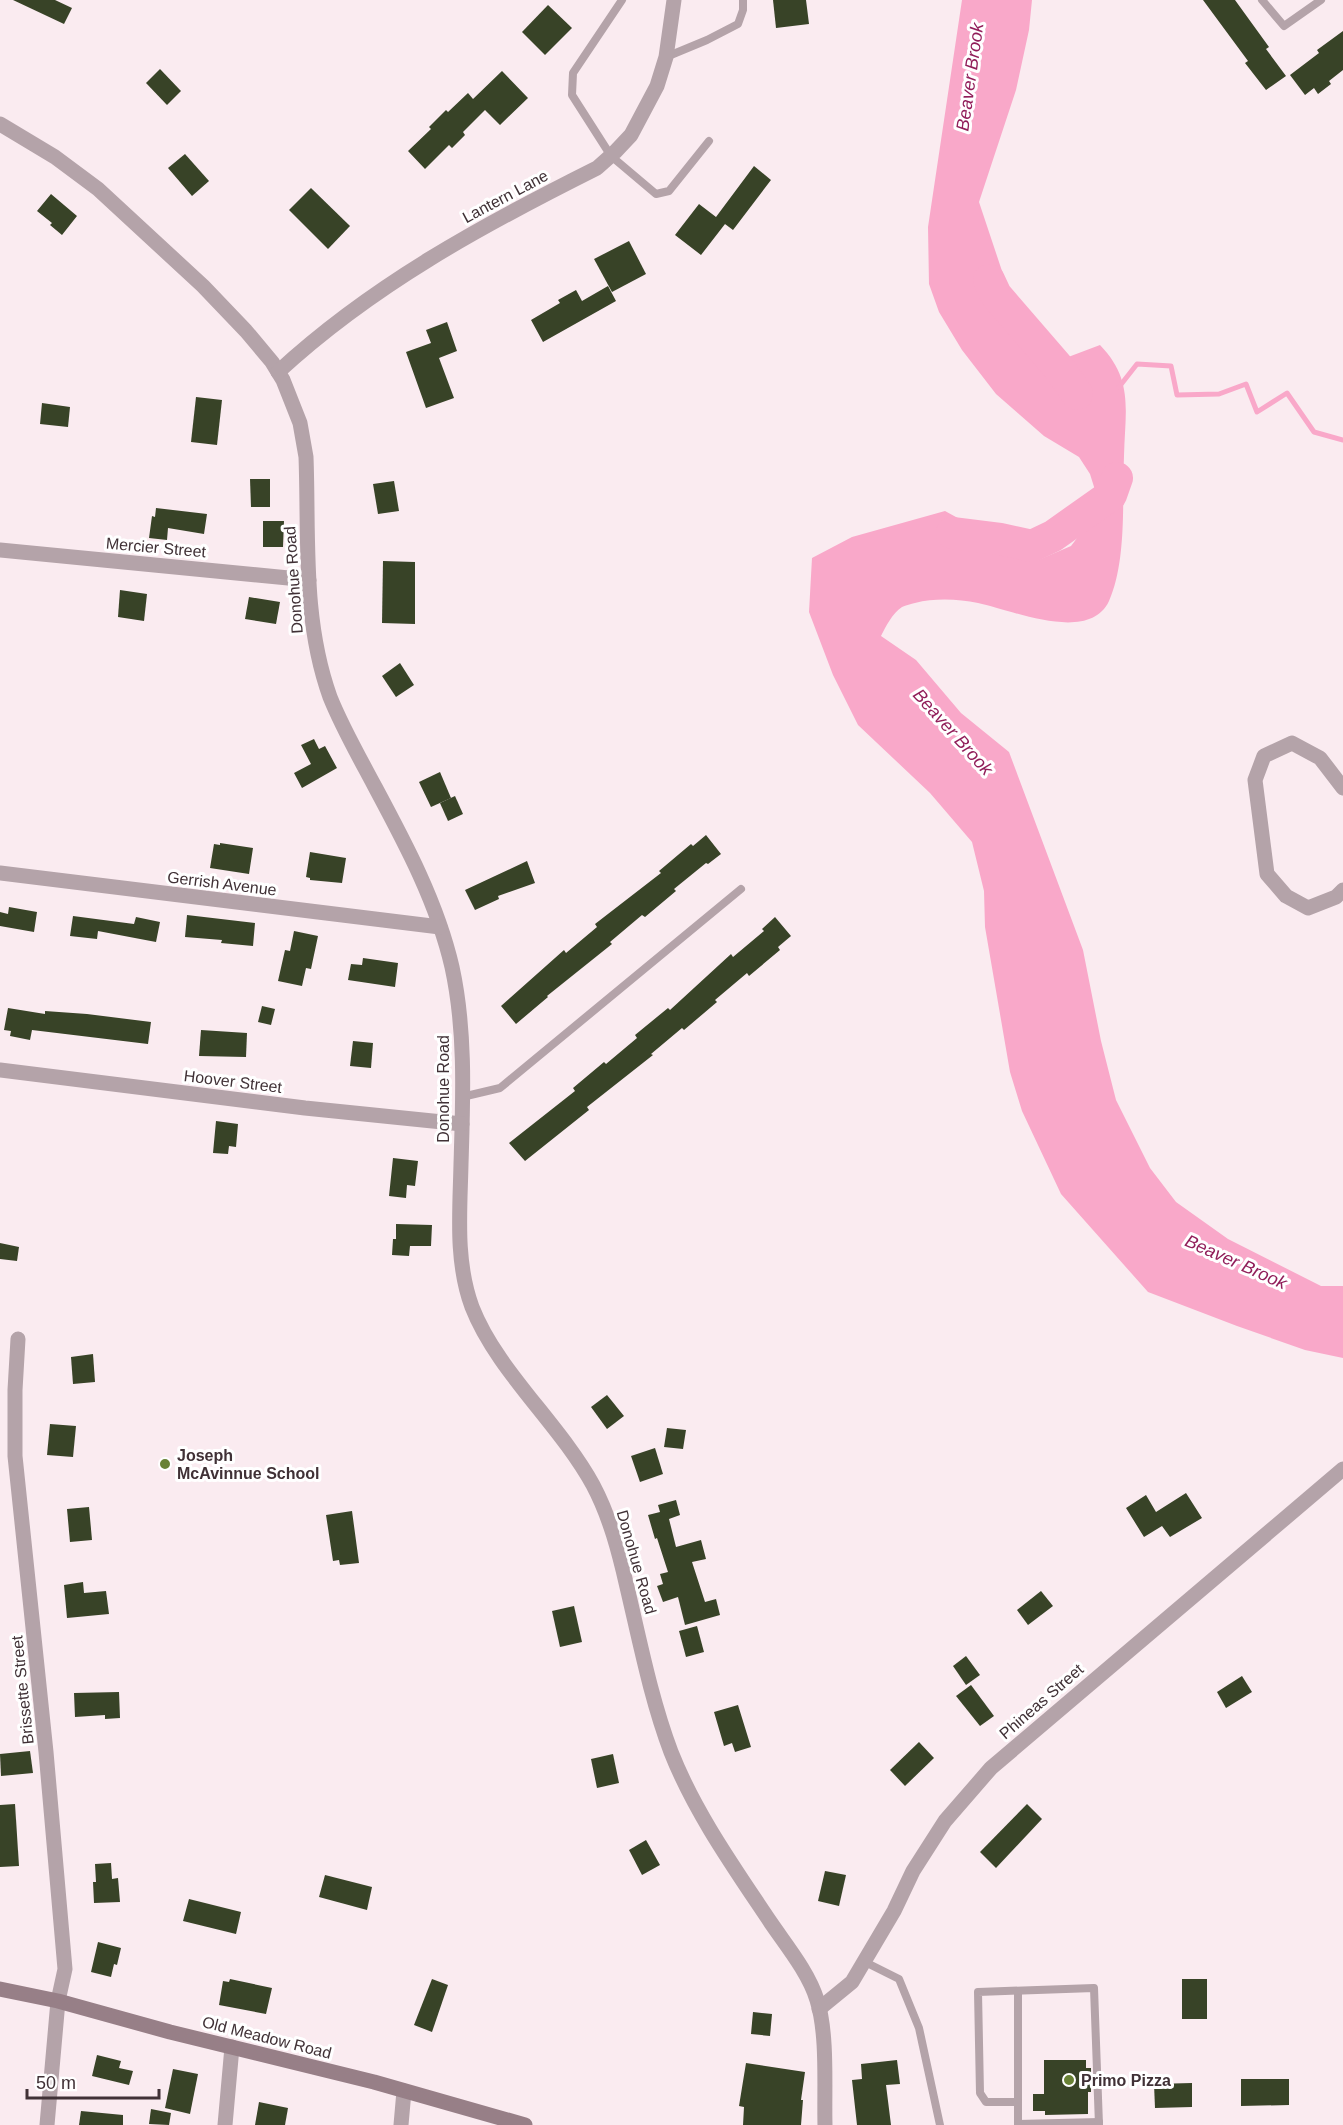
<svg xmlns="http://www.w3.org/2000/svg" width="1343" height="2125" font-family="Helvetica,sans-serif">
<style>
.water{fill:#f9a8c9}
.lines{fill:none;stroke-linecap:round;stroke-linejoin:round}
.stream{stroke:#f9a8c9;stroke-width:5}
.river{stroke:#f9a8c9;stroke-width:32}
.building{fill:#384327}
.lane{stroke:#b4a3a9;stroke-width:8}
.street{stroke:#b4a3a9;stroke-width:15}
.secondary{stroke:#977f87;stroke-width:15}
.poi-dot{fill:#688135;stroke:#fff;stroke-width:2}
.labels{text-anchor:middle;stroke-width:6;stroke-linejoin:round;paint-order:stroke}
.street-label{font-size:16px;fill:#403136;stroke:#fff}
.poi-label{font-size:16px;font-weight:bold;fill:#403136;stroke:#fff;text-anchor:start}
.water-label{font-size:18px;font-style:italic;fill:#911e5a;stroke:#fff}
</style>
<rect width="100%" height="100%" fill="#faebf0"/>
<path class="water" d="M962 0H1032L1029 30 1016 90 979 202 1009 292 1015 333 1032 354 1055 362 1100 345C1134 380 1125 411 1124 456 1122 501 1127 560 1109 601 1089 644 1012 610 978 603 958 599 935 598 915 603 911 604 906 605 902 607 892 614 886 626 881 636L916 660 961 713 1009 752 1083 950 1101 1041 1116 1100 1150 1168 1176 1202 1228 1239 1321 1286H1343V1358L1305 1350 1237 1326 1148 1292 1061 1194 1022 1111 1010 1072 985 927 984 891 972 842 930 793 858 725 833 675 809 612 812 558 852 537 945 511 1036 561 1071 546 1084 529 1093 509 1095 490 1090 474 1079 457 1044 436 996 394 962 350 939 312 929 284 928 227Z"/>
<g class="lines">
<path class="stream" d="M1119 387 1137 364 1171 366 1177 395 1219 394 1246 384 1257 412 1287 393 1314 432 1343 440"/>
<g class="river">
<path d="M989 280 996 295 1059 368 1077 394"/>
<path d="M952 533 1000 539 1032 546 1053 536 1111 495 1117 478"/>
</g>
</g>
<g class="building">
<path d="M13 0H55L72 8 64 24Z"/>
<path d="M773 0H806L809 24 776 28Z"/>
<path d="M1203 0H1235L1269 47 1266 49 1286 76 1266 90 1245 63 1248 61Z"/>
<path d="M548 5 572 28 545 55 522 32Z"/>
<path d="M1343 31V70L1329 81 1331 84 1318 94 1314 88 1305 95 1290 75 1319 53 1317 50Z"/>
<path d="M160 69 181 91 167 105 146 83Z"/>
<path d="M502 71 528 98 500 125 485 110 463 132 465 135 452 148 449 145 425 169 408 151 431 129 429 127 446 110 448 112 468 93 473 99Z"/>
<path d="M185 154 209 181 192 196 168 168Z"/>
<path d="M754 166 771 180 733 230 717 218 725 224 701 255 675 235 699 204 716 217Z"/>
<path d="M311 188 350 226 328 249 289 210Z"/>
<path d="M51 194 77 216 62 235 50 225 52 223 37 211Z"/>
<path d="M629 241 646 274 612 292 594 259Z"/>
<path d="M608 286 616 301 543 342 531 320 560 303 558 300 576 290 582 301Z"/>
<path d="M447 322 457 351 439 358 454 398 426 408 406 352 431 343 426 330Z"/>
<path d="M196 397 222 400 217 445 191 442Z"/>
<path d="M42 403 70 407 68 427 40 424Z"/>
<path d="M250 479H270V507H251Z"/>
<path d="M394 481 399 511 378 514 373 484Z"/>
<path d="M156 508 207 514 204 534 168 528 167 540 149 538 152 516 155 517Z"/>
<path d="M263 521H284L283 547H263Z"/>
<path d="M383 561 415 562V624L382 623Z"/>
<path d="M120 590 147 594 144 621 118 617Z"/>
<path d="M249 597 280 602 276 624 245 619Z"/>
<path d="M400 663 414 685 396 697 382 676Z"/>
<path d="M314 739 319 749 325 746 337 768 302 788 294 773 311 764 301 745Z"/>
<path d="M440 772 451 798 431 807 419 782Z"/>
<path d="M455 796 463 814 448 821 440 803Z"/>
<path d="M706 835 721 854 708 864 706 863 674 889 676 891 645 917 642 915 610 942 612 944 547 996 548 997 516 1024 501 1006 564 950 566 953 597 927 595 924 661 873 659 871 691 844 693 846Z"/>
<path d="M220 843 253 848 249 874 210 868 214 844 220 845Z"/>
<path d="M310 852 346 858 342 883 310 880V878L306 877Z"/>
<path d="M527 861 535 883 498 896 499 899 475 910 465 890Z"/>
<path d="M9 907 37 912 34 932 0 926V912L8 914Z"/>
<path d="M187 915 255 923 253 946 221 943 222 940 185 937Z"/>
<path d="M73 916 134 924 136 917 160 922 156 942 98 931 97 939 70 936Z"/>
<path d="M775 917 791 936 778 947 780 950 749 976 747 973 715 1000 717 1002 684 1030 682 1028 651 1054 653 1055 587 1107 589 1110 525 1161 509 1143 575 1091 573 1088 604 1062 606 1064 637 1038 635 1035 668 1008 670 1010 731 954 733 957 764 931 762 929Z"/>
<path d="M294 931 318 936 311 969 306 968 302 986 278 981 285 950 290 951Z"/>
<path d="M363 958 398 963 395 987 348 980 351 964 362 965Z"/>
<path d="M262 1006 275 1009 271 1025 258 1022Z"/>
<path d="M8 1008 45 1014V1011L87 1014 151 1022 148 1044 32 1030 30 1040 10 1036 11 1031 4 1030Z"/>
<path d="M201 1030 247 1033 246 1057 199 1056Z"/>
<path d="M353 1041 373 1043 371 1068 350 1066Z"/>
<path d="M216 1121 238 1124 236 1147 229 1146 228 1154 213 1153Z"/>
<path d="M393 1158 418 1161 415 1186 407 1185 406 1198 389 1196Z"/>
<path d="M396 1224 432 1225 431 1246H410L409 1256 392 1255 393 1239H396Z"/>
<path d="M0 1243 19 1247 17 1261 0 1259Z"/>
<path d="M93 1354 95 1382 73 1384 71 1357Z"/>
<path d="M607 1395 624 1416 607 1429 591 1407Z"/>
<path d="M50 1424 76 1426 73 1457 47 1455Z"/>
<path d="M667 1428 686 1430 683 1449 664 1447Z"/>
<path d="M655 1448 663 1474 640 1482 631 1456Z"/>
<path d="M1186 1493 1202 1518 1170 1537 1162 1526 1144 1537 1126 1508 1146 1495 1156 1512Z"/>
<path d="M676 1500 680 1515 669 1519 676 1547 701 1540 706 1559 692 1562 705 1602 716 1599 720 1615 685 1625 678 1597 663 1602 657 1586 663 1584 660 1574 668 1572 657 1538 655 1539 648 1515 660 1512 658 1505Z"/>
<path d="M89 1507 92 1540 70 1542 67 1509Z"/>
<path d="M352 1511 359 1563 340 1565 339 1560 333 1561 326 1515Z"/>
<path d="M83 1582 84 1593 106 1591 109 1614 67 1618 64 1585Z"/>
<path d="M1041 1591 1053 1606 1028 1625 1017 1610Z"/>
<path d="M574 1606 582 1642 560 1647 552 1611Z"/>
<path d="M697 1626 704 1652 686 1657 679 1631Z"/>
<path d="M966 1656 980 1675 966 1685 953 1666Z"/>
<path d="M1242 1676 1252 1692 1226 1708 1217 1692Z"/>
<path d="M971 1685 994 1716 980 1726 956 1696Z"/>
<path d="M119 1692 120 1718 105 1719V1715L75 1717 74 1693Z"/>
<path d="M738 1705 751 1747 735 1752 732 1743 724 1746 714 1712Z"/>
<path d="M919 1742 934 1758 905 1786 890 1770Z"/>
<path d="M30 1751 33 1773 1 1776 0 1754Z"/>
<path d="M613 1754 619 1783 597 1788 591 1759Z"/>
<path d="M15 1804 19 1866 0 1867V1805Z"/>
<path d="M1027 1804 1042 1819 996 1868 980 1852Z"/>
<path d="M646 1840 660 1865 642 1875 629 1850Z"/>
<path d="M111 1863 112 1879 118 1878 120 1902 94 1903 93 1882H96L95 1864Z"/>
<path d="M825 1871 846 1875 839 1906 818 1901Z"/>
<path d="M325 1875 372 1887 367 1910 319 1897Z"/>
<path d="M189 1899 241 1912 236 1934 183 1921Z"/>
<path d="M98 1942 121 1948 117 1965 114 1964 111 1977 91 1972Z"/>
<path d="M230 1979 272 1988 266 2014 219 2005 223 1981 229 1982Z"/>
<path d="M432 1979 448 1985 432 2032 414 2025Z"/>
<rect x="1182" y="1979" width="25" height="40"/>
<path d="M753 2012 772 2014 770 2036 751 2034Z"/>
<path d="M97 2055 121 2061 119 2068 133 2071 129 2085 92 2076Z"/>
<path d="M897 2060 900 2084 886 2085 891 2125H857L852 2080 862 2079 861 2064Z"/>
<path d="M1044 2060H1086V2068H1091V2092H1088V2114L1045 2115V2111H1033V2094H1044Z"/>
<path d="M746 2063 805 2072 801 2100H803L801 2125H743L744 2107 739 2106Z"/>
<path d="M173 2069 198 2074 190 2114 165 2108Z"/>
<path d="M1241 2079H1289V2105L1241 2106Z"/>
<path d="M1192 2083V2107L1155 2108 1154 2084Z"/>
<path d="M259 2102 288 2108 285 2125H255Z"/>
<path d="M151 2109 171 2113 169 2125 149 2124Z"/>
<path d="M81 2111 123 2115V2125H79Z"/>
</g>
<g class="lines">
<g class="lane">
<path d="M622 0 573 73 572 95 611 156 656 194 669 191 709 141"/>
<path d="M1262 0 1284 26 1321 0"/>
<path d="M666 57 707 40 738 24 743 10V0"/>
<path d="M462 1097 500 1088 741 889"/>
<path d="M865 1962 899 1979 919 2028 940 2125"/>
<path d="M1018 1991V2102"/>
<path d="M1018 2124 1099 2122"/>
<path d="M1018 2125V2102H986L980 2093 978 1992 1094 1988 1099 2125"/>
</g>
<g class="street">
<path d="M0 124 55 157 98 189 203 286 246 331 272 362 283 380 300 423 306 457C309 537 302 619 330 697 340 722 353 746 366 770 399 832 436 897 452 967 466 1031 463 1099 461 1164 460 1211 455 1261 472 1307 497 1371 559 1423 593 1485 610 1517 619 1552 627 1587 640 1642 651 1699 671 1752 695 1813 735 1869 771 1923 786 1945 809 1973 817 2000 828 2035 824 2088 825 2125"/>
<path d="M278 372C372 285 483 225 597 168L615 152 631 135 657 86 666 57 674 0"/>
<path d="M0 550 309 580"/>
<path d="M1343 788 1320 758 1292 743 1264 756 1255 780 1267 874 1286 896 1308 908 1336 897 1343 890"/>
<path d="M0 873 440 927"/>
<path d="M0 1070 305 1108 462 1124"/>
<path d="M18 1339 15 1390V1456L46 1752 65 1969 58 2001 47 2125"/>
<path d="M819 2009 852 1982 894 1911 913 1871 945 1821 991 1768 1343 1469"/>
<path d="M225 2125 232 2047"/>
<path d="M401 2125 404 2091"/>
</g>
<path class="secondary" d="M0 1989 58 2001 170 2032 374 2082 525 2125"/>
</g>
<g class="poi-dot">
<circle cx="165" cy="1464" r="6"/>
<circle cx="1069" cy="2080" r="6"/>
</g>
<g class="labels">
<g class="street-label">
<text transform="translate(505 196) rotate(-28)" y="6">Lantern Lane</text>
<text transform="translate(156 547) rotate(5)" y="6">Mercier Street</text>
<text transform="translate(293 580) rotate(-94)" y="6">Donohue Road</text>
<text transform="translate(222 883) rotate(7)" y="6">Gerrish Avenue</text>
<text transform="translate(233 1081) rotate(7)" y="6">Hoover Street</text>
<text transform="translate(443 1089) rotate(-90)" y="6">Donohue Road</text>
<text transform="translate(637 1562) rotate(74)" y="6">Donohue Road</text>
<text transform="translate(22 1690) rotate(-96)" y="6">Brissette Street</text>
<text transform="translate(1041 1701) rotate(-41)" y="6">Phineas Street</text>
<text transform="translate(267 2037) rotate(14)" y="6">Old Meadow Road</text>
</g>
<g class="poi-label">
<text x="177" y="1461">Joseph<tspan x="177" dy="18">McAvinnue School</tspan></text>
<text x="1081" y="2086">Primo Pizza</text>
</g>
<g class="water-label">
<text transform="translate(970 77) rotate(-82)" y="6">Beaver Brook</text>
<text transform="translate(953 732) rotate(48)" y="6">Beaver Brook</text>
<text transform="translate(1236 1262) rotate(24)" y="6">Beaver Brook</text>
</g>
</g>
<path d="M27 2089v9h132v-9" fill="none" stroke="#403136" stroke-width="3"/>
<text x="36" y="2089" font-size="18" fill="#403136" stroke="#ffffff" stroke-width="4.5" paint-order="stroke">50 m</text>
</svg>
